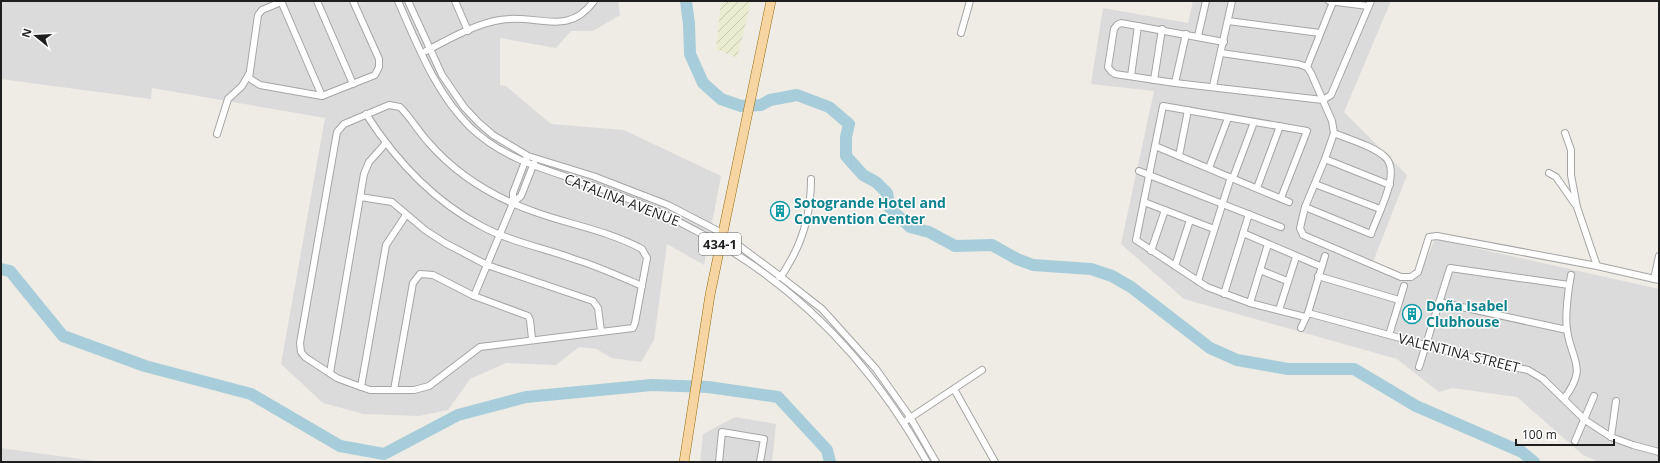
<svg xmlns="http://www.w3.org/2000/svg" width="1660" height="463" font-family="'Open Sans',sans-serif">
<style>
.residential{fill:#dcdbdb}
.farmland{fill:url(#farmland-furrows)}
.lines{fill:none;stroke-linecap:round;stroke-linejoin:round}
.river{stroke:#a8cdda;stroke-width:12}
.minor-casing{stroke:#a5a5a5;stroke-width:8}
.primary-casing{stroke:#916808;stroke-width:10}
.minor{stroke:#fff;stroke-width:6}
.primary{stroke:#f7d5a2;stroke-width:9}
.labels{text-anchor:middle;stroke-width:3;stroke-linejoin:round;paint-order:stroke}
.shield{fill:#fff;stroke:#626262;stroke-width:1}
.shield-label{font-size:13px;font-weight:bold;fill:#1e1e1e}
.street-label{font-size:14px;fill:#1e1e1e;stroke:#fff}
.culture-label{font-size:14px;font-weight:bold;fill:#0d838f;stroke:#fff;text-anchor:start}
</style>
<defs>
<pattern id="farmland-furrows" width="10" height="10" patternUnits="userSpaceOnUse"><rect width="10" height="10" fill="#eaecd1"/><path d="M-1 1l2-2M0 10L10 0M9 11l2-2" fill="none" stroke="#c8cab3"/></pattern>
</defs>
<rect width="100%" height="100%" fill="#efece5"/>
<g class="residential">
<path d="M1 1H618L620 15 593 31H571L556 48 500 38V85L506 86 551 124 624 130 721 176 704 265 667 244 654 340 641 362 611 358 597 349 579 347 556 365 506 363 470 379 448 410 419 416 364 414 323 403 281 364 325 118 152 88 151 99 1 79Z"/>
<path d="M1193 1H1391L1344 112 1407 175 1371 267 1405 280 1412 281 1419 276 1435 239 1659 289V462H1599L1583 455 1517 397 1452 388 1439 392 1397 359 1184 299 1121 244 1154 91 1091 84 1103 8 1188 23Z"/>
<path d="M735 417 776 424 772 462H700L703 434Z"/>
<path d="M1 448 58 456 103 462H1Z"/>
</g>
<path class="farmland" d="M721 1H751L737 58 716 49Z"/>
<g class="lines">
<g class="river">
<path d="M686 1 689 24 690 54 703 83 721 99 741 106 761 105 770 100 797 95 829 107 849 124 846 137V156L863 175 876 182 887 193 890 208 910 227 929 232 955 246 992 245 1017 259 1033 265 1091 269 1112 276 1131 287 1210 348 1237 360 1288 369H1354L1416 406 1522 452 1534 462"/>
<path d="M1 269 10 271 63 336 145 366 251 394 340 446 384 454 458 415 526 397 652 385 708 387 778 397 827 450 830 462"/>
</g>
<g class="minor-casing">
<g id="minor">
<path d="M281 1 322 96"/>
<path d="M317 1 353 84"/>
<path d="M398 1C418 46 435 92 470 127 504 160 548 170 591 185 610 192 628 199 646 206 665 214 683 224 702 234 800 287 873 365 927 462"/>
<path d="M408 1 442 75 464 107 478 122 493 135 528 156 593 176 668 205 722 233 781 277 822 309 876 369 910 417 936 462"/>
<path d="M455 1 468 31"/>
<path d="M1329 1 1368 6"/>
<path d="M281 2 262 10 258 15 249 78 260 85 322 96 375 75 379 67V59L353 1"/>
<path d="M1228 21 1320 33"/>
<path d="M961 33 970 1"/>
<path d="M1198 36 1206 1"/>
<path d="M1224 42 1121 23 1117 25 1114 29 1108 67 1111 71 1115 74 1175 83 1323 100 1331 95 1371 1"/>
<path d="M426 51C449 39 475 24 500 20 537 13 567 38 594 1"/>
<path d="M1221 53 1298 64 1307 67 1311 73 1332 121 1334 133 1325 159 1305 207 1300 228 1303 235 1401 277H1411L1418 272 1429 237 1437 236 1597 266 1659 280"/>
<path d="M1307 67 1333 2"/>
<path d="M1131 76 1138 26"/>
<path d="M1154 80 1162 29"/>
<path d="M1175 83 1186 34"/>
<path d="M1213 86 1232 1"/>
<path d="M389 105 400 107C411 118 418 131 429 143 457 175 495 198 535 212 571 225 609 231 642 249L647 258 635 323 633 328 480 347 429 386 414 390H370L353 384 337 378 305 357 301 352 300 343 337 132 344 124Z"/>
<path d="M366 114C396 161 433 201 483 227 511 242 544 248 574 259 597 266 619 276 642 286"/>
<path d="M1565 133 1571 150V175L1577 207 1597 266"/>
<path d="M217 134 228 99 242 86 249 74"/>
<path d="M1155 146 1289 202"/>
<path d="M1179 156 1188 110"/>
<path d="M1325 159 1390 185"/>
<path d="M1209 168 1228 118"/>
<path d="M1139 171 1281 227"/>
<path d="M1549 173 1556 177 1575 204"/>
<path d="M1233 178 1254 122"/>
<path d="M1315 184 1380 209"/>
<path d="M1257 188 1280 126"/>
<path d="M360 197 392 202 425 230 445 243 487 265 593 301 598 308 601 331"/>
<path d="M1281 198 1307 131 1163 106 1136 240 1207 287 1250 303 1305 317"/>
<path d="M1144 202 1214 229"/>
<path d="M513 203 521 196 534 163"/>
<path d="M1305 207 1371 234C1377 215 1403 171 1384 156 1371 145 1350 140 1334 133"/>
<path d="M1243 233 1320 266"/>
<path d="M1151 251 1165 210"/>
<path d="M1175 266 1190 220"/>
<path d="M1260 270 1287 281"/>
<path d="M1318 276 1399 300"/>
<path d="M779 277C783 275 785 270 788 265 804 239 811 210 811 179"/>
<path d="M1654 279 1659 256"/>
<path d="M1198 281 1231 177"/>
<path d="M1224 294 1249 214"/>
<path d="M474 296 513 203V193L526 159"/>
<path d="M1439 302 1567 330"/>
<path d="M1250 303 1268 244"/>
<path d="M1279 310 1296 257"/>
<path d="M1308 313 1477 359 1528 370 1543 379 1585 420 1611 437 1633 445 1659 452"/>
<path d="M1301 328 1308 313 1325 256"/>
<path d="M1389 335 1404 286"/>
<path d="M1419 367 1450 268 1569 285"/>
<path d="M330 373 364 174 369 162 385 144"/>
<path d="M361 387 386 245 406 215"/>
<path d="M954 389 995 462"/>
<path d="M394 390 413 283 420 274 433 275 474 296 528 316 530 320 532 339"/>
<path d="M1564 399C1588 366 1572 363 1567 330 1565 316 1568 290 1571 275"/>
<path d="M907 420 982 370"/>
<path d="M1611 437 1616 401"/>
<path d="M1575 441 1594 396"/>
<path d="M719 462 722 432 764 439 760 462"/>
</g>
</g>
<g class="primary-casing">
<path id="primary" d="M684 462 710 295 771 1"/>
</g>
<use href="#minor" class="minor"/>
<use href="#primary" class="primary"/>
</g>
<defs>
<g id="building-ring" transform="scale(1)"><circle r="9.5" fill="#fff" stroke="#0f9aa8" stroke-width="1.5"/><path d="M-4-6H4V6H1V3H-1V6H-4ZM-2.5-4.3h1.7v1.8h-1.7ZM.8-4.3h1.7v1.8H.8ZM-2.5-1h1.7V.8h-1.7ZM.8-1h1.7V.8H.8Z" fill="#0f9aa8"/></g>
</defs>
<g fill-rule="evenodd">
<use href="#building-ring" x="780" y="211"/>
<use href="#building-ring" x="1412" y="314"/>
</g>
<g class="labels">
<rect class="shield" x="699" y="233" width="42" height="22" rx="3"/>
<g class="shield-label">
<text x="720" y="249">434-1</text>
</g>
<g class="street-label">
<text transform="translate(622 200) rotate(21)" y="5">CATALINA AVENUE</text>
<text transform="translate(1459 353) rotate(14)" y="5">VALENTINA STREET</text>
</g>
<g class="culture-label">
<text x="794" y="208">Sotogrande Hotel and<tspan x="794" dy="16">Convention Center</tspan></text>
<text x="1426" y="311">Doña Isabel<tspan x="1426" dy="16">Clubhouse</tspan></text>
</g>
</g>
<rect width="1660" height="463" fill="none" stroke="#1e1e1e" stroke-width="4"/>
<g transform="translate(36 36) rotate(288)" stroke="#ffffff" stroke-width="3" paint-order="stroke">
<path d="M0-3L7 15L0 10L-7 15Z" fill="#1e1e1e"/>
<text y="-6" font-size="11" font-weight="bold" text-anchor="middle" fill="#1e1e1e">N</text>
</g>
<path d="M1516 439v6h98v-6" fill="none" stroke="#1e1e1e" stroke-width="2"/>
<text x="1522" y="439" font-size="12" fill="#1e1e1e" stroke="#ffffff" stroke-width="3" paint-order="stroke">100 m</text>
</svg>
